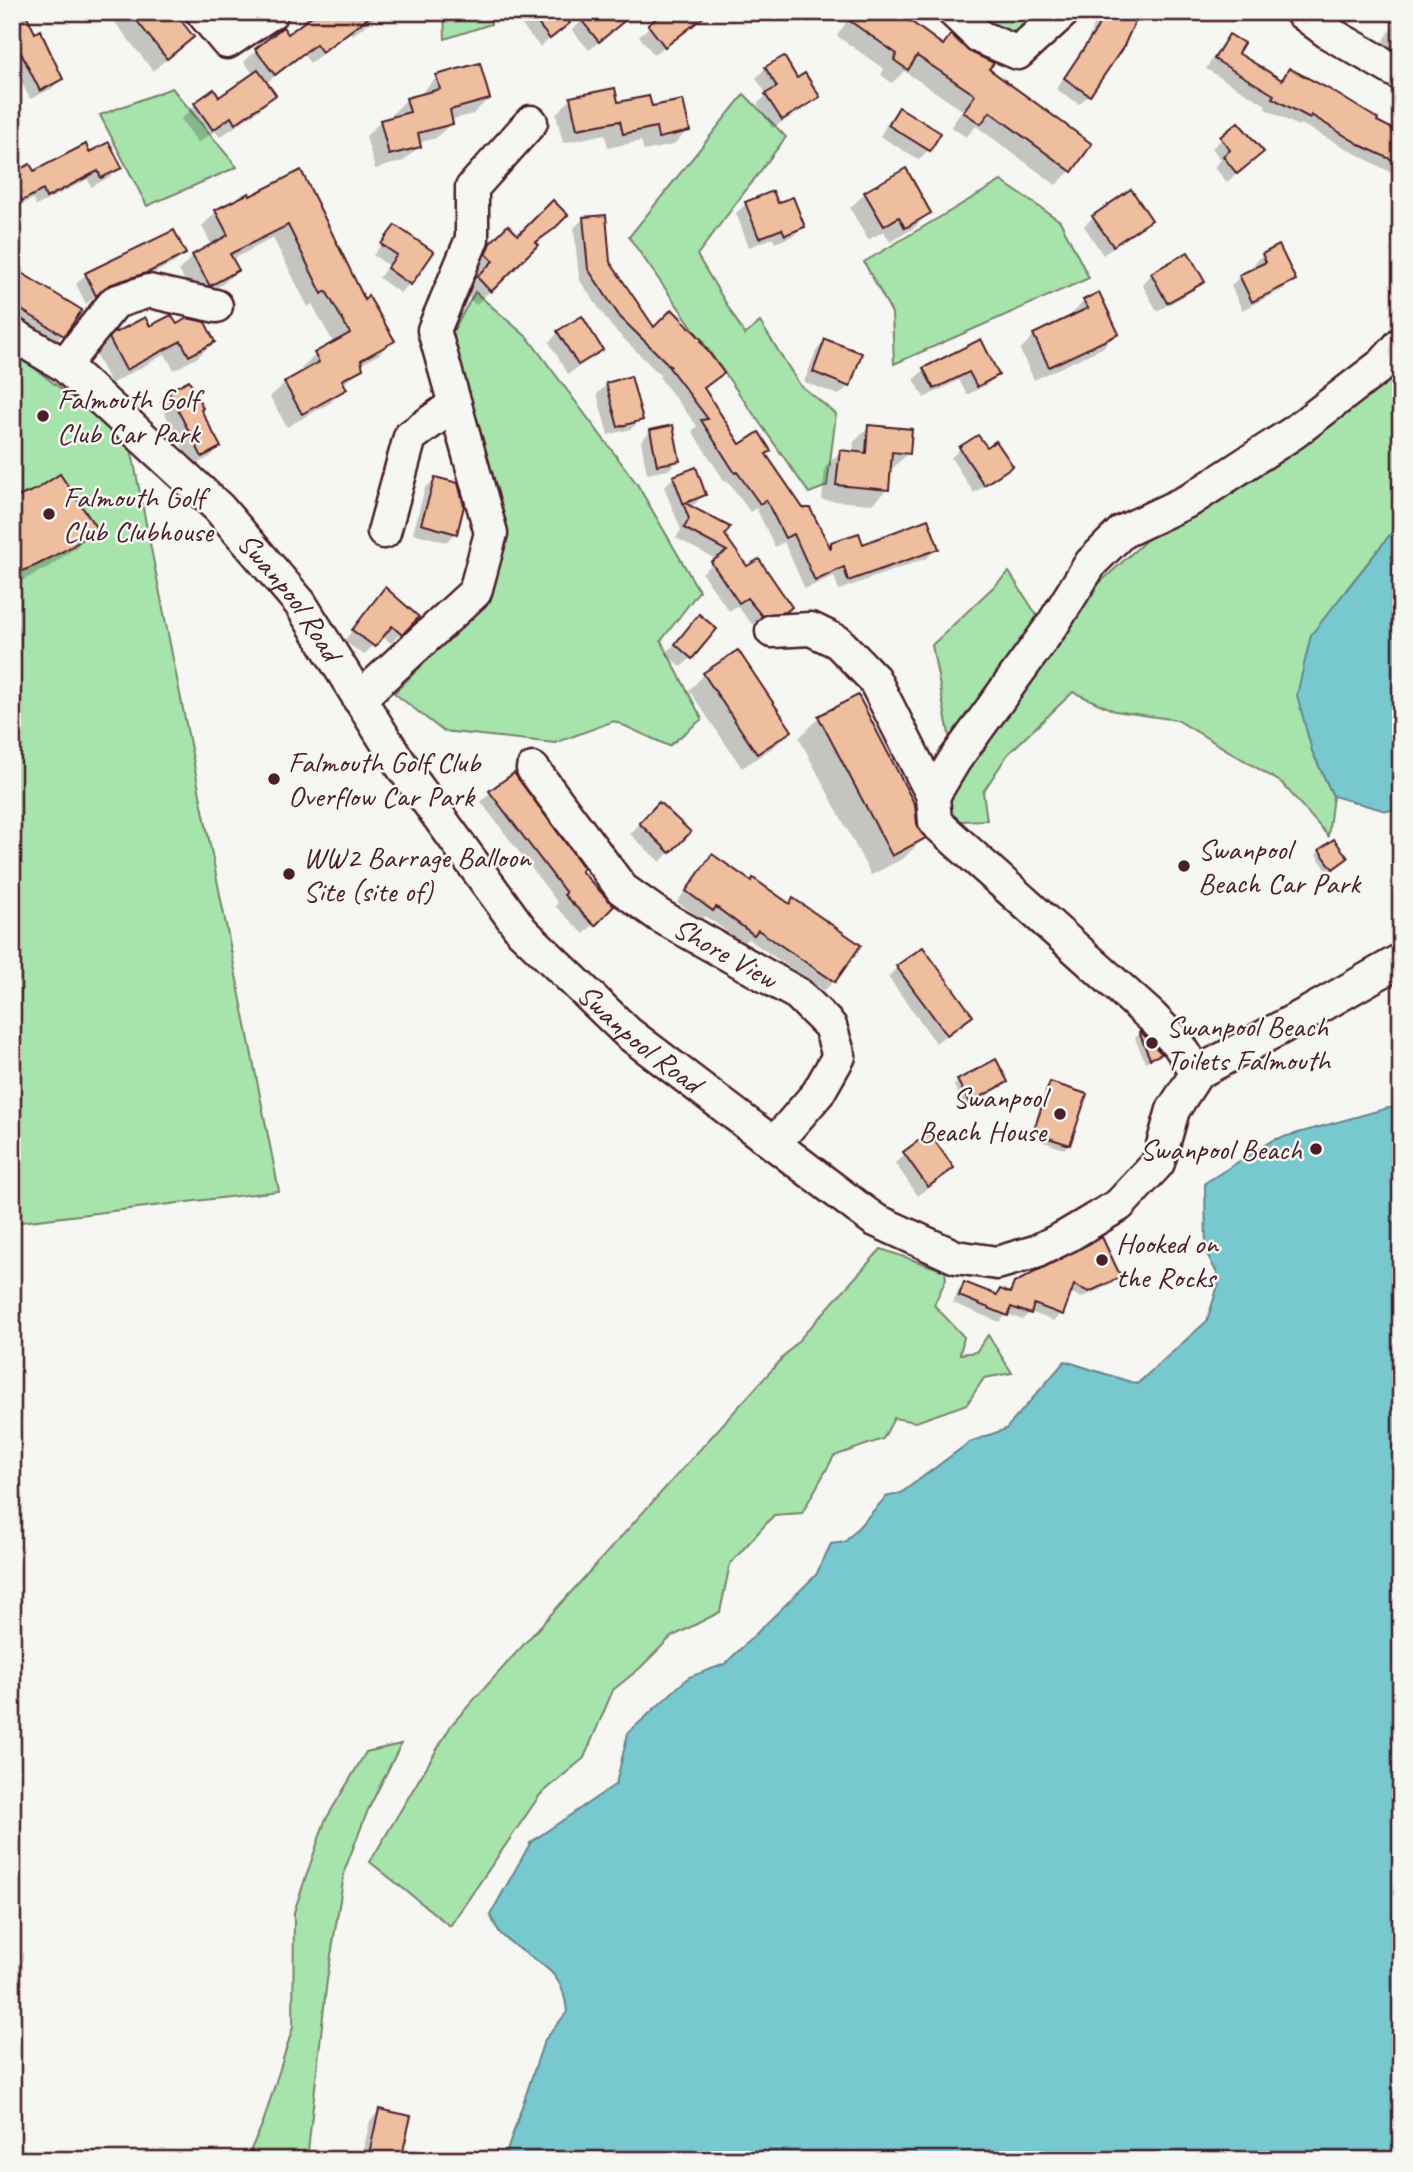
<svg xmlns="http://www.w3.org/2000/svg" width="1413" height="2172" font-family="Caveat,sans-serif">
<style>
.green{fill:#a6e4ac;stroke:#78826c;stroke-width:2}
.water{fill:#78c9cf;stroke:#66858d;stroke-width:2}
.shadow{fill:#0003}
.building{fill:#efbe9f;stroke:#4a1f2b;stroke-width:2}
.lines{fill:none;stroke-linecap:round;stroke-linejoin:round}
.minor-casing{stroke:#4a1f2b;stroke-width:37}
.minor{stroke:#f6f6f2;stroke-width:32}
.poi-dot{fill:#4a1f2b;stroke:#f6f6f2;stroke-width:2.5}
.labels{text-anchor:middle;stroke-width:5;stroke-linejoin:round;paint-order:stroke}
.poi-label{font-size:30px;fill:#4a1f2b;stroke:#f6f6f2;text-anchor:start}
.street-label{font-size:30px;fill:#4a1f2b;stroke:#f6f6f2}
</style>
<rect width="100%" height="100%" fill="#f6f6f2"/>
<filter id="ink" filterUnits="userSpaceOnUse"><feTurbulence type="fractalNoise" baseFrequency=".0143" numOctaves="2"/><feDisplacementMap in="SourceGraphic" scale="14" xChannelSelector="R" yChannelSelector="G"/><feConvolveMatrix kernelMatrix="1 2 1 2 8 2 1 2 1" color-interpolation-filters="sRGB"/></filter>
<g filter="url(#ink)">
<g class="green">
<path d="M444 12H491V24L445 39Z"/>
<path d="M971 12H1043L1005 37Z"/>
<path d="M172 88 237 167 147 206 100 115Z"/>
<path d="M744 94 786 137 697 255 745 335 760 322 800 385 836 414 827 486 809 493 629 237Z"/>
<path d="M1001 181 1060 221 1089 278 894 364 892 313 864 262Z"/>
<path d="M475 292 528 338 637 484 699 591 661 641 702 719 669 746 614 721 555 743 443 731 394 693 471 617 507 526 452 333Z"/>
<path d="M1401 344V521L1346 590 1312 751 1333 796 1328 836 1282 783 1177 720 1115 711 1073 692 1008 754 983 792 987 820 935 822 954 761 932 645 1009 572 1047 631 1190 500Z"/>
<path d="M12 353 28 363 130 443 279 1191 12 1223Z"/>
<path d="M881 1249 945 1271 946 1279 934 1305 964 1337 960 1354 976 1352 988 1335 1012 1373 984 1378 967 1404 916 1422 894 1418 883 1439 834 1456 802 1513 774 1515 730 1564 720 1612 671 1637 640 1668 613 1690 584 1758 540 1795 450 1926 370 1862 452 1724Z"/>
<path d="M401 1744 368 1810 345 1869 327 1980 307 2160H246L263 2123 293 2027 294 1912 325 1821 366 1752Z"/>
</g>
<g class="water">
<path d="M1401 521V809L1386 811 1333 796 1312 751 1297 695 1311 635Z"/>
<path d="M1388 1108H1401V2160H504L544 2041 567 2012C563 1962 531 1964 501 1934 497 1929 493 1921 490 1915L531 1842 616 1784 628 1733 689 1677 725 1664 816 1575 831 1544 845 1542 886 1497 901 1493 970 1442 1006 1429 1065 1361 1137 1384 1207 1321 1220 1279 1206 1252 1205 1183 1273 1140Z"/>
</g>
<g class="shadow">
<path d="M12 12 61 79 51 89 30 99 12 63Z"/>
<path d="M107 12H172L192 37 153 71Z"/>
<path d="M216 12H234L223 21Z"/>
<path d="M320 12H382L353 35 351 32 310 63 303 54 266 83 274 95 259 110 220 137 215 131 198 143 181 119 196 104 219 100 254 75 244 62 256 50 288 36Z"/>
<path d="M530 12 568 23 540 47 520 23Z"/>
<path d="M592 12 617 27 589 50 572 30Z"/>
<path d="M666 12H707L654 55 639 36Z"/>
<path d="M853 12 942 46 951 37 987 69 1090 144 1070 171 1056 185 976 126 966 137 951 127 962 110 904 71 892 83 881 75 884 69 837 36Z"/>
<path d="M1100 12H1128L1089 95 1079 104 1056 89 1087 42Z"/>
<path d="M1401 13V57L1376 53Z"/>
<path d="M1229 37 1236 54 1279 80 1289 70 1401 135V178L1301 124 1298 126 1264 108 1266 105 1206 69 1220 46Z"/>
<path d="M766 68 796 80 818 97 808 107 772 128 757 104 767 95 756 78Z"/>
<path d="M437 77 488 99 473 114 450 120 451 123 436 138 418 143 419 146 404 161 375 169 366 136 381 121 393 118 392 114 407 99 423 95 422 92Z"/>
<path d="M571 99 650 108 688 130 673 145 644 151 641 141 608 148 605 134 563 143 556 114Z"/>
<path d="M900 109 938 134 928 150 919 160 880 136 890 119Z"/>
<path d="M1238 125 1252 161 1227 182 1214 167 1221 160 1212 148Z"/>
<path d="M88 154 120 168 110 177 91 187 88 179 36 206 33 199 12 209V175L33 173Z"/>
<path d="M300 173 364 302 392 341 378 355 360 365 361 368 343 385 345 388 330 403 287 427 270 397 285 383 303 373 301 369 315 355 334 344 312 304 308 307 273 238 231 260 237 270 223 284 194 299 179 270 193 256 212 246 202 226 216 212 249 198Z"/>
<path d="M772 193 777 206 803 227 793 236 775 243 773 238 749 247 736 213 746 204Z"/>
<path d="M865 193 929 213 914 228 890 242 884 231 868 240 850 208Z"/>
<path d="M566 215 476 305 464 293 479 277 472 269 475 260 508 228 518 238Z"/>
<path d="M1093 217 1150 220 1140 229 1103 255 1084 226Z"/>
<path d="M584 218 608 263 654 330 699 342 722 372 703 389 739 446 764 455 828 548 832 544 937 548 927 558 839 590 834 576 805 589 784 542 775 547 756 508 750 512 727 480 725 482 692 431 697 426 659 377 661 376 611 326 579 279 574 228Z"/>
<path d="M395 228 410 284 400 293 379 278 388 265 373 255Z"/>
<path d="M184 254 174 263 137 281 98 294 86 304 76 284 86 274Z"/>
<path d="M1263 255 1294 280 1284 289 1242 310 1231 286 1240 276 1256 269 1253 265Z"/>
<path d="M12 269 79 311 62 335 47 350 12 328Z"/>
<path d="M1152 274 1202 282 1193 291 1157 311 1142 284Z"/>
<path d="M1084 301 1117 333 1102 348 1034 380 1020 350 1034 335 1071 318 1070 316Z"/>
<path d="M177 326 213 342 198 357 174 370 165 354 111 384 95 354 115 333Z"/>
<path d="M558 333 601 350 591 359 568 374 549 342Z"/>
<path d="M825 341 849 386 839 395 804 382 816 351Z"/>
<path d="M980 341 997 375 988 384 967 395 959 380 924 398 914 379 924 370Z"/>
<path d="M189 382 199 410 219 447 210 457 192 466 159 402 169 393Z"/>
<path d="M607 384 641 419 631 429 608 435 597 394Z"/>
<path d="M869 427 908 453 893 468H889L887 489 872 504 822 500 825 467 840 452 853 453 854 442Z"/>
<path d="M651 431 678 461 668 470 647 474 641 441Z"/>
<path d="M960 449 986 450 1011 466 1001 475 974 493 951 458Z"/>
<path d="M674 477 704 494 695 504 688 507 723 535 747 569 789 607 774 621 752 624 737 606 729 611 702 573 717 560 676 538 681 530 664 487Z"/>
<path d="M435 479 455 533 446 542 413 533 425 488Z"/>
<path d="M12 501 94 529 75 548 49 567 12 586Z"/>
<path d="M385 589 416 617 391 643 382 636 364 655 344 641Z"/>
<path d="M690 626 691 658 681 667 666 654Z"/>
<path d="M704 675 790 731 775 746 742 768 689 690Z"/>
<path d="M857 698 915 825 924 838 904 858 871 875 799 738 819 718Z"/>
<path d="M491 792 579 871 612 906 584 934 555 906 558 903 481 802Z"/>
<path d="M659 804 689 832 660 862 630 834Z"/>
<path d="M1320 851 1342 862 1328 872 1316 855Z"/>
<path d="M712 856 750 883 859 945 834 981 824 991 748 939 743 943 705 916 702 919 677 902 703 866Z"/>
<path d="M898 967 971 1015 936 1043 888 977Z"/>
<path d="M1140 1034 1160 1054 1145 1062 1135 1038Z"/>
<path d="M958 1082H1006L965 1106 954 1086Z"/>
<path d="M1050 1084 1069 1144 1064 1149 1030 1137 1046 1088Z"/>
<path d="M929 1136 952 1168 918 1196 895 1163Z"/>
<path d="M1118 1277 1112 1284 1081 1298 1070 1292 1061 1314 1054 1321 1030 1312 1022 1320 1007 1314 999 1322 953 1303 958 1291 965 1284 996 1296 1000 1291 1006 1294 1015 1284Z"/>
<path d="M379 2111 409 2117 399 2160H361L370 2121Z"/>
</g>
<g class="building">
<path d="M12 12H25L35 33 40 30 63 79 40 91 12 35Z"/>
<path d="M130 12H174L194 37 167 59Z"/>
<path d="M317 12H376L322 52 316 44 275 75 255 49 283 27 288 34Z"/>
<path d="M529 12H562L570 23 550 39Z"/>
<path d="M575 12H635L599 42Z"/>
<path d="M664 12H710L665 47 648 25Z"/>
<path d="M837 12H898L943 45 951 34 968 51 994 63 989 69 1092 144 1072 172 990 112 981 124 963 112 975 95 917 56 908 70 894 60 897 54Z"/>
<path d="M1104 12H1139L1124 46 1090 96 1064 78 1096 30Z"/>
<path d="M1229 34 1244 43 1238 53 1282 80 1289 68 1329 89 1378 119 1377 121 1401 133V164L1362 146 1311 115 1310 118 1272 98 1274 95 1214 59Z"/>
<path d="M784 56 797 78 805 73 820 97 782 120 765 94 777 87 765 67Z"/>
<path d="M480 63 490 99 450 110 453 124 418 133 421 147 389 155 380 120 410 112 406 98 440 89 436 75Z"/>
<path d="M258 70 276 95 235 124 231 117 213 130 194 103 214 89 219 97Z"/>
<path d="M615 88 618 102 649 96 652 106 683 100 690 131 658 138 656 127 623 134 620 121 577 129 570 97Z"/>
<path d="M899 107 941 133 930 151 888 125Z"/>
<path d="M1238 122 1264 152 1237 174 1223 156 1230 150 1220 137Z"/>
<path d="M109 142 122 168 101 178 98 171 46 198 43 190 22 201 12 181V173L30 164 34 171 86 144 89 152Z"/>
<path d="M906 168 931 213 905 228 899 217 884 226 864 192Z"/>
<path d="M301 170 365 300 368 295 395 341 361 360 363 369 342 380 347 389 302 414 284 382 319 362 314 353 350 333 326 291 322 294 288 225 230 254 239 270 210 286 192 255 228 235 215 210 249 193 250 196Z"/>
<path d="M1131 189 1152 220 1113 246 1092 216Z"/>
<path d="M773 191 778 203 793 197 805 227 785 235 782 229 759 238 745 202Z"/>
<path d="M553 200 568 215 554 229 536 242 538 245 491 292 477 277 493 261 486 254 490 243 508 225 518 235Z"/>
<path d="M606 215 610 262 654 327 672 309 703 341 701 342 724 373 704 388 740 444 759 432 771 451 766 454 803 508H810L831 549V542L859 533 863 544 928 519 939 549 848 581 844 567 815 581 794 534 785 538 766 500 760 504 737 472 735 473 701 420 708 419 668 366H670L620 317 588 269 583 217Z"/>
<path d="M395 225 434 252 411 285 387 268 397 255 381 244Z"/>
<path d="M174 230 186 254 149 272 109 285 96 296 85 273Z"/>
<path d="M1279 245 1296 280 1252 302 1239 275 1266 262 1262 254Z"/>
<path d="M1188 252 1205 282 1167 303 1151 273Z"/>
<path d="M12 267 82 310 64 336 12 304Z"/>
<path d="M1099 292 1119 334 1049 367 1033 334 1088 308 1083 300Z"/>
<path d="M171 315 177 324 187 318 205 322 215 342 189 356 181 341 126 370 109 338 115 331 117 332 145 317 150 326Z"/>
<path d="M582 316 603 350 578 365 557 331Z"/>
<path d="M825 339 862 353 850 387 813 372Z"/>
<path d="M981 339 999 375 977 387 969 372 934 389 923 368Z"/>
<path d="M631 376 643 420 618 427 606 383Z"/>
<path d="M189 380 203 408 201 410 221 447 202 457 168 391Z"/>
<path d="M673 425 680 461 657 465 650 430Z"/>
<path d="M868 425 912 429 910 454 892 452 889 490 836 485 840 450 866 453Z"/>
<path d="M978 435 987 447 996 441 1013 466 984 485 959 447Z"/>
<path d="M696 467 706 495 685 503 730 527 725 535 747 566 759 559 792 607 786 612 762 616 747 598 739 603 711 562 727 551 684 528 689 519 673 476Z"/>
<path d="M60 474 97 529 71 547 37 565 12 575V499L37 489Z"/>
<path d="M435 477 458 483 464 506 457 534 421 524Z"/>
<path d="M385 587 419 617 402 635 392 626 375 647 352 630Z"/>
<path d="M699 614 717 629 692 659 675 644Z"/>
<path d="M738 650 792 731 757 754 703 673Z"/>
<path d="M858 695 915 805 917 824 926 838 892 856 818 716Z"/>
<path d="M514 773 584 868 581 871 614 906 595 926 564 895 566 893 489 791Z"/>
<path d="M659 802 691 832 670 853 639 823Z"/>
<path d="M1334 839 1348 858 1333 869 1319 850Z"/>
<path d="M712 854 751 881 753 878 790 904 793 898 861 945 835 982 758 930 754 935 716 907 713 911 686 891Z"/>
<path d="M923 947 973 1016 947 1035 896 966Z"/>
<path d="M1140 1031 1162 1054 1150 1059 1139 1032Z"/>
<path d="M996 1059 1008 1082 970 1103 957 1080Z"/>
<path d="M1050 1082 1087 1094 1070 1145 1033 1133Z"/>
<path d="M929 1133 954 1168 928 1187 903 1152Z"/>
<path d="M1102 1237 1121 1277 1089 1292 1074 1285 1063 1315 1034 1304 1031 1314 1011 1307 1008 1316 959 1296 964 1282 997 1295 1000 1289 1010 1293 1014 1283Z"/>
<path d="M379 2109 411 2116 401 2160 369 2154Z"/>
</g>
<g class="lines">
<g class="minor-casing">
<g id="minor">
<path d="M202 12 227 42 272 12"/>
<path d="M954 12 980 37 1018 53 1063 12"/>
<path d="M1301 12 1329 33 1401 74"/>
<path id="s1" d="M12 334 64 365 219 508 300 603 399 762 522 931 628 1033 857 1207 875 1220 956 1257 997 1263 1035 1252 1067 1236 1119 1205 1158 1163 1173 1110 1197 1073 1310 1012 1401 960"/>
<path d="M64 365 115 302 149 291 216 306"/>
<path d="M384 532 410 437 455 404"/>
<path d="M772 631 811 629 838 642 874 679 933 796"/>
<path d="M359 699 475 592 491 533 434 330 472 239V188L531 122"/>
<path id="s2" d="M533 769 622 889 660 916 798 994 830 1026 839 1056 818 1093 774 1144"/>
<path d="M1197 1073 1179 1045 1152 1017 935 822 933 796 954 761 1053 624 1091 563 1122 532 1190 500 1293 433 1383 364 1401 344"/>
</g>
</g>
<use href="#minor" class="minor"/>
</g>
</g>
<g class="poi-dot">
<circle cx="43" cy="416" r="7"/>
<circle cx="49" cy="514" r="7"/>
<circle cx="274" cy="779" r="7"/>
<circle cx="1184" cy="866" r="7"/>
<circle cx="289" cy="874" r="7"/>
<circle cx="1152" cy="1043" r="7"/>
<circle cx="1060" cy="1114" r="7"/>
<circle cx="1316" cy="1149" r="7"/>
<circle cx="1102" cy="1260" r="7"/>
</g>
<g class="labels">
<g class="poi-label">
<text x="57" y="409">Falmouth Golf<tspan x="57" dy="34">Club Car Park</tspan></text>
<text x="63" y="507">Falmouth Golf<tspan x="63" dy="34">Club Clubhouse</tspan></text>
<text x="288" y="772">Falmouth Golf Club<tspan x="288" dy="34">Overflow Car Park</tspan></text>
<text x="1198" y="859">Swanpool<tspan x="1198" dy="34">Beach Car Park</tspan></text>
<text x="303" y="867">WW2 Barrage Balloon<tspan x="303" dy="34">Site (site of)</tspan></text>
<text x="1166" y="1036">Swanpool Beach<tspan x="1166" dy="34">Toilets Falmouth</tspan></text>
<text x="1046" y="1107" text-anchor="end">Swanpool<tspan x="1046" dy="34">Beach House</tspan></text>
<text x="1302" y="1159" text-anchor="end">Swanpool Beach</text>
<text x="1116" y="1253">Hooked on<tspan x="1116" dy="34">the Rocks</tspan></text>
</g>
<g class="street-label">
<text dy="10" stroke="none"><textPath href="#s1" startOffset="385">Swanpool Road</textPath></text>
<text dy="10" stroke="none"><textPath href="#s2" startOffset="271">Shore View</textPath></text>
<text dy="10" stroke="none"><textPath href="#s1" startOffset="952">Swanpool Road</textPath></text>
</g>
</g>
<rect width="1413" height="2172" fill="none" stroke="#f6f6f2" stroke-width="42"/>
<rect x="21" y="21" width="1371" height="2130" fill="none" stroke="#4a1f2b" stroke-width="2.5" filter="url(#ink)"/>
</svg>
